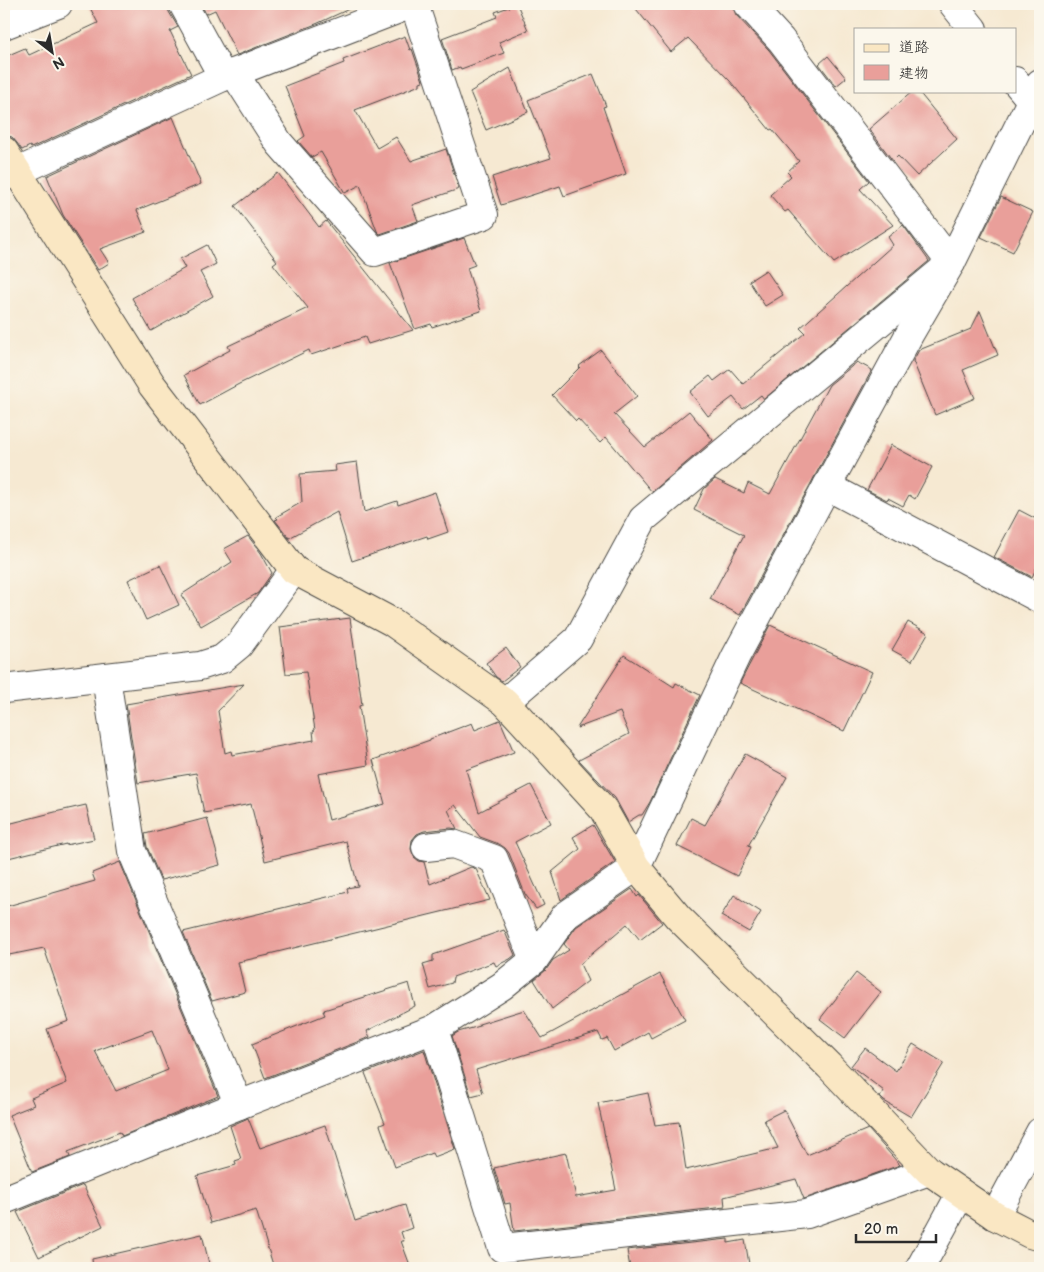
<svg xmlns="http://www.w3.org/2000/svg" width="1044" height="1272" font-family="'Balsamiq Sans','Klee One',sans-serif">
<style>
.building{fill:#e99f9a;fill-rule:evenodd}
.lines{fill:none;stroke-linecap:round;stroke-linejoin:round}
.lane-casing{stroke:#494844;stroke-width:19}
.street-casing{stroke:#494844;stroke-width:30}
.secondary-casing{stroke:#494844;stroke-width:30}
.lane{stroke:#fff;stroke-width:16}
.street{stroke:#fff;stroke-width:28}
.secondary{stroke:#fae7c3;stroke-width:28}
</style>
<rect width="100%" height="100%" fill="#fbf7ec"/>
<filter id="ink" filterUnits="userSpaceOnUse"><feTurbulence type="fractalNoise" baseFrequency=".02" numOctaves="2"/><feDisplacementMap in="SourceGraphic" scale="10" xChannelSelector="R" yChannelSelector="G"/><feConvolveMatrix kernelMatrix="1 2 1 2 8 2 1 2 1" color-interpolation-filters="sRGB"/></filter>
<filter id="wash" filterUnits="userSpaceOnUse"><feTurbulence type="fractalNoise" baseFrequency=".0096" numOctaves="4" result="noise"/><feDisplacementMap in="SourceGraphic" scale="20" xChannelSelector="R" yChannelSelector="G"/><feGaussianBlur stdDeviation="1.12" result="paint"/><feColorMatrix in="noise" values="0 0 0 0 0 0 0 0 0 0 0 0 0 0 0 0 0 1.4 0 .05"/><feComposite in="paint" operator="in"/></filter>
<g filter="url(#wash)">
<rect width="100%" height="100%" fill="#f6e9d2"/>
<g id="blocks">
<g class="building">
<path d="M88 4H167L169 12 178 27 170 31 191 74 31 148 30 146 22 150 17 143 12 137 4 135V57L25 48 29 55 98 23Z"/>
<path d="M201 4H360L316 24 237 55 215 10 206 14Z"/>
<path d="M517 4 528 30 499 42 504 53 461 69 460 67 452 70 442 38 497 17 495 12Z"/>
<path d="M632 4H733V8L736 15 769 50 869 181 860 189 893 225 834 263 788 210 785 212 770 195 791 176 787 172 799 161 772 129 770 130 730 81 688 38 671 52Z"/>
<path d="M405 36 410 50 412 49 423 81 420 82V85L355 110 377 148 396 137 411 161 446 149 459 189 412 205 418 221 380 234 377 231 360 185 345 193 321 152 312 157 298 141 305 136 285 86 344 63 343 60Z"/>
<path d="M828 56 846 78 836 86 819 64Z"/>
<path d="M510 68 528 112 486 130 470 92Z"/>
<path d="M593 74 606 106 603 107 626 174 564 196 560 186 501 205 492 177 551 158 528 100Z"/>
<path d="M913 91H918L957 139 917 176 898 156 893 161 869 129Z"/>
<path d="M173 117 201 184 137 210 146 232 100 249 109 263 98 270 63 215 47 176Z"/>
<path d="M278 173 319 227 326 221 413 330 368 344 365 337 311 355 309 350 239 384 200 405 184 375 230 350 228 346 308 308 273 264 277 261 235 206Z"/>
<path d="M1001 197 1033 212 1013 252 981 237Z"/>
<path d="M903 225 929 261 764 399 761 395 743 409 733 397 708 416 690 392 710 376 714 381 730 369 743 384 805 333 800 328 893 245 888 237Z"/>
<path d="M464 238 475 265 467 268 481 311 432 327 431 324 415 329 390 263Z"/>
<path d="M207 245 216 264 200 272 213 296 151 331 132 298 185 268 180 259Z"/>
<path d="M766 270 783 295 765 306 749 281Z"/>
<path d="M980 311 998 355 963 370 975 398 935 415 913 361 919 350 971 329Z"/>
<path d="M601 350 637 396 614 414 645 447 689 411 713 440 652 492 606 437 600 443 578 419 576 421 552 395 580 367 579 366Z"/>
<path d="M857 362 872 370 740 615 710 599 744 535 694 510 704 489 715 479 744 493 748 483 770 494 829 385Z"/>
<path d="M891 445 932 467 915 499 909 495 903 506 888 498 887 500 867 490Z"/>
<path d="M357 462 364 512 397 501 398 505 435 492 448 532 428 539 427 536 352 561 337 512 289 538 275 520 278 519 276 517 302 502 300 474 336 471 335 465Z"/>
<path d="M1019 510 1040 521V561L1032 577 994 557Z"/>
<path d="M248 536 261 553 272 573 258 593 201 626 181 595 232 562 224 549Z"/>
<path d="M160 565 179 605 146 620 128 580Z"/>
<path d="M350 618 362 705 359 706 368 765 318 774 329 820 385 804 373 760 430 740V739L472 723 475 730 500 720 514 752 466 770 479 812 531 785 551 823 515 842 544 905 536 909 525 894 509 853 505 848 499 844 480 837 455 805 448 810 457 829 451 828 424 831 417 834 412 840 411 849 414 857 419 861 424 862 430 884 471 867 476 869 490 900 269 954V955L238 962 245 992 212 1001 183 932 348 892 347 888 358 886 346 841 265 861 251 804 204 813 196 773 138 783 126 704 244 684 218 711 225 753 231 751 232 755 314 740 313 731 315 730 306 672 286 674 280 627Z"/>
<path d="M908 622 928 633 912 661 892 650Z"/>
<path d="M770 625 872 672 844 731 740 683Z"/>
<path d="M506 648 520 667 502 681 496 677 486 663Z"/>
<path d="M624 655 674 687 676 683 700 695 650 802 642 815H639L628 822 615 798 579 760 629 734 620 712 577 728Z"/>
<path d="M745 754 787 777 748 846 751 847 737 876 677 846 691 818 705 825Z"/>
<path d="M86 805 94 839 66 845V844L4 859V825L55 812Z"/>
<path d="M207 818 220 865 161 880 147 847 145 834Z"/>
<path d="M593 825 615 862 561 900 552 872 580 849 573 837Z"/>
<path d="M120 862 218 1096 122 1136 120 1132 68 1152 70 1157 32 1172 9 1115 34 1105 31 1098 67 1083 47 1029 69 1021 44 948 4 956V907L95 881 92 873ZM152 1030 168 1070 116 1091 95 1051Z"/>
<path d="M632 889 637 897 639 895 662 923 640 940 627 924 580 964 588 981 552 1009 534 980 546 970 553 960 569 950 564 944 576 927Z"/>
<path d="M734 895 761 912 749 932 721 916Z"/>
<path d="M504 930 515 955 510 959 496 966 494 962 453 977 452 983 430 989 423 964 433 961V955Z"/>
<path d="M856 973 881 992 845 1038 820 1019Z"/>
<path d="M660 974 685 1020 651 1038 648 1032 614 1051 607 1038 602 1040 598 1032 476 1070 483 1093 471 1096 452 1036 458 1032 480 1026 479 1024 524 1010 542 1038Z"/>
<path d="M409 983 415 1006 367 1031 370 1037 265 1078 252 1044 325 1015 323 1011H325L324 1010Z"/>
<path d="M913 1044 944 1063 911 1117 884 1101 880 1097 884 1091 851 1066 865 1048 896 1071Z"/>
<path d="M424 1050 455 1149 434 1157 432 1153 395 1167 380 1125 385 1123 365 1073Z"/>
<path d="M648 1093 655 1125 679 1122 686 1170 778 1148 764 1120 784 1110 807 1155 868 1129 900 1165 804 1199 796 1179 724 1197 725 1207 514 1231 510 1203 505 1204 494 1168 538 1158V1159L566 1153 576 1197 616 1190 598 1103Z"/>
<path d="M248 1118 260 1148 325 1125 355 1221 405 1205 412 1228 401 1232 404 1241H401L411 1268H274L256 1210 211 1223 197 1176 236 1165 235 1161 241 1159 230 1126Z"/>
<path d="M83 1185 103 1226 39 1257 17 1212Z"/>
<path d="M202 1234 210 1268H93L92 1259Z"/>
<path d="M728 1239V1243L745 1240 749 1264 722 1268H630L627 1250Z"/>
</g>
</g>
</g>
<g filter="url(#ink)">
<use href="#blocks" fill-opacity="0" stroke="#494844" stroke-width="1"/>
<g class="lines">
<g class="lane-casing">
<path id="lane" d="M1024 116 1040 123"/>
</g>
<g class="street-casing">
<g id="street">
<path d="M183 4 223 77"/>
<path d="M953 4 973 29"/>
<path d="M4 25 58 4"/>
<path d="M234 73 279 143 375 252 484 215 414 4"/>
<path d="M1015 81 1031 100"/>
<path d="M4 176 17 172 223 77 412 4"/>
<path d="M827 486 1040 599"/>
<path d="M106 677 132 851 239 1105"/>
<path d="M4 689 200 666 222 659 239 645 294 570"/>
<path d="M505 702 578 639 643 519 951 263 781 40 748 4"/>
<path d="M426 847 453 844 494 859 534 960"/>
<path d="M434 1029 502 1248 807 1214 929 1171"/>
<path d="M4 1200 239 1105 434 1029 502 986 534 960 565 916 636 867 736 656 827 486 909 335 951 263 1040 83"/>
<path d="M995 1216 1040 1132"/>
<path d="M920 1268 961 1193"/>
</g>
</g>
<g class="secondary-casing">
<path id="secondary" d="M4 151 152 385 294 570 392 622 505 702 603 809 636 867 678 917 829 1066 929 1171 995 1216 1030 1234 1040 1237"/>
</g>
<use href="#lane" class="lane"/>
<use href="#street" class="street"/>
<use href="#secondary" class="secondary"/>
</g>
</g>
<rect width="1044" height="1272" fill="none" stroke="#fbf7ec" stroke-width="20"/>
<rect x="854" y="28" width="162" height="65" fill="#fbf7ec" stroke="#a8a59f"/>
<rect x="864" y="44" width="25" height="8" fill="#fae7c3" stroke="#a8a59f"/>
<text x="899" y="52" font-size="15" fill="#2b2b2b">道路</text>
<rect x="864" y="65" width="25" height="15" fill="#e99f9a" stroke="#a8a59f"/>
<text x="899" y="78" font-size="15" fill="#2b2b2b">建物</text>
<g transform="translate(52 52) rotate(149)" stroke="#fbf7ec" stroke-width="4" paint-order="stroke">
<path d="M0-4L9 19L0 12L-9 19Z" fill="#2b2b2b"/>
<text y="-8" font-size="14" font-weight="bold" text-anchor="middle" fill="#2b2b2b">N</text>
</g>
<path d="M856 1234v8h80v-8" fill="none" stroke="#2b2b2b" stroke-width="2.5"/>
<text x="864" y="1234" font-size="15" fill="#2b2b2b" stroke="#fbf7ec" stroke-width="4" paint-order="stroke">20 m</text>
</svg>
